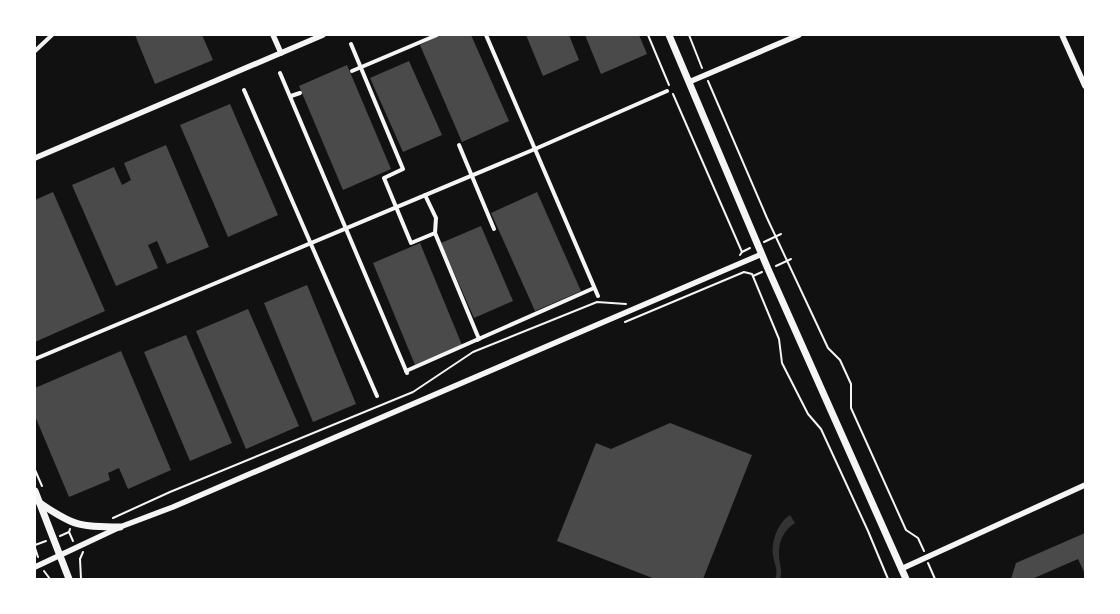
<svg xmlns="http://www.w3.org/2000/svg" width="1120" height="614" font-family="Inter,sans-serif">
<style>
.water{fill:#333}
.building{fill:#4a4a4a}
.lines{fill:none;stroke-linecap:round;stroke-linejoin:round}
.path{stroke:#f5f5f5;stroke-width:2}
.pedestrian{stroke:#f5f5f5;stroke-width:4}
.tertiary{stroke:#f5f5f5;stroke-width:5.5}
.secondary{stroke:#f5f5f5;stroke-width:7}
</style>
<rect width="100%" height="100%" fill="#111"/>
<path class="water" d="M790 515 795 523C781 532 777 546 780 563 781 569 782 573 780 579H775C779 570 774 564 773 555 771 542 778 522 790 515Z"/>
<g class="building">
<path d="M135 35H202L213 60 155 84Z"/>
<path d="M441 35H471L509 121 462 142 420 45Z"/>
<path d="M526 35H569L579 60 543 76Z"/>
<path d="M585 35H639L647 54 601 74Z"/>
<path d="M409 61 442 135 403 152 370 78Z"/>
<path d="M347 65 391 169 343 190 299 86Z"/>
<path d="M230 104 278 215 228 237 180 125Z"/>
<path d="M166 145 209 247 167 264 157 241 148 245 158 268 116 286 72 185 114 167 122 185 131 180 124 163Z"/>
<path d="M53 192 105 311 35 342V200Z"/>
<path d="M537 192 581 291 535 311 491 213Z"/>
<path d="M481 226 513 301 474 318 441 243Z"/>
<path d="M420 243 462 345 415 365 373 263Z"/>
<path d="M307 285 356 404 313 422 264 303Z"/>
<path d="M248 309 299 426 246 449 196 331Z"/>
<path d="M186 335 232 443 190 461 144 352Z"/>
<path d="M121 351 171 470 128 489 119 468 108 473 110 480 69 497 35 416V388Z"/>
<path d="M670 423 752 455 703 579H655L557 541 596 443 611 449Z"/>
<path d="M1085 533V574L1078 559 1032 579H1011L1016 563Z"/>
</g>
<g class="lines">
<g class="path">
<path d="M648 35 669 85"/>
<path d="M689 35 702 68"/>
<path d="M708 81 767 218 828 348 840 360 851 384V408L906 530 918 538 924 551"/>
<path d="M673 94 742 252"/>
<path d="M764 242 781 234"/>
<path d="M740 255 742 252 750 248"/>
<path d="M776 266 791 259"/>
<path d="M753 276 762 272"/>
<path d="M625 322 744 272 752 274 779 339 782 363 808 414 821 429 868 531 888 579"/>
<path d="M35 470 42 486"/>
<path d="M113 518 170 492 413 392 473 352 597 302 626 304"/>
<path d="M70 529 69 532 73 541"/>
<path d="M60 536 69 532"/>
<path d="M35 537V545"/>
<path d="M35 545 46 541"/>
<path d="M35 548 38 557"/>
<path d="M80 559 83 552"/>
<path d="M80 559 81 579"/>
<path d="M928 563 935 579"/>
<path d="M44 571 50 579"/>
</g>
<g class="pedestrian">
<path d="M486 35 598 296"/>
<path d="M351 44 403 169 384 178 411 243 435 233 479 339 477 340"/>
<path d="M35 51 52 35"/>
<path d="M352 71 437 35"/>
<path d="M280 73 407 373"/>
<path d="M244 90 377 396"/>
<path d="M291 96 300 93"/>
<path d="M459 145 494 229"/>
<path d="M425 195 436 218 435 233"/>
<path d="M35 359 535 149 667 91"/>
<path d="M406 371 594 288"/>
</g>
<g class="tertiary">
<path d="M273 35 281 53"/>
<path d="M1062 35 1085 86"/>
<path d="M689 82 799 35"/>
<path d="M35 158 323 35"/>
<path d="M35 567 120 527 173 507 762 254"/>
<path d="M901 569 1085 485"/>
</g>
<g class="secondary">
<path d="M669 35 768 269 906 579"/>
<path d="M35 491 69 579"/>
<path d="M40 503C73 526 80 527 120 527"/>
</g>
</g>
<rect width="1120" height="614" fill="none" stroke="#ffffff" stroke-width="72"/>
</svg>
